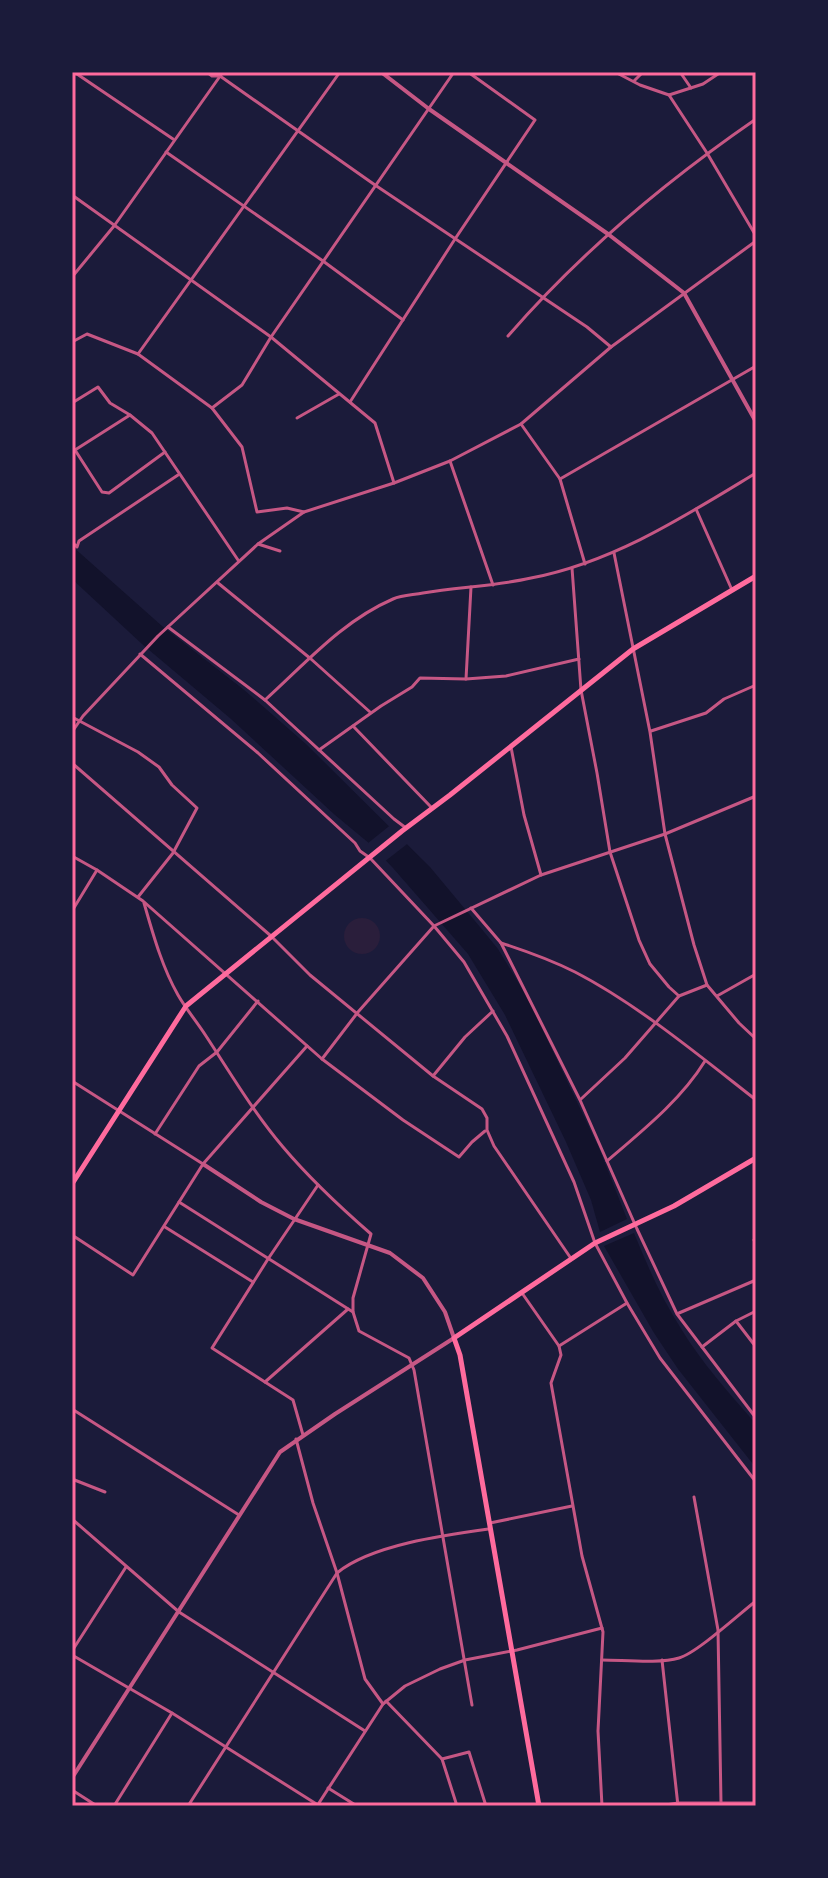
<svg xmlns="http://www.w3.org/2000/svg" width="828" height="1878" font-family="Literata,serif">
<style>
.green{fill:#2a1e3b}
.water{fill:#12122b}
.pier{fill:#1b1b3a}
.lines{fill:none;stroke-linecap:round;stroke-linejoin:round}
.minor{stroke:#c65784;stroke-width:3}
.tertiary{stroke:#c65784;stroke-width:4}
.secondary{stroke:#ff6b9d;stroke-width:5}
.primary{stroke:#ff6b9d;stroke-width:5}
.neatline{fill:none;stroke:#ff6b9d;stroke-width:3}
</style>
<rect width="100%" height="100%" fill="#1b1b3a"/>
<circle class="green" cx="362" cy="936" r="18"/>
<g class="water">
<path d="M72 546 162 626 243 689 306 744 430 867 480 927 498 949 527 997 599 1148 627 1219 600 1232 591 1200 566 1142 505 1015 468 954 393 868 370 844 335 815 231 719 142 644 72 579Z"/>
<path d="M634 1233C647 1265 661 1297 680 1327 701 1362 729 1393 756 1424V1468L678 1369 654 1333 604 1246Z"/>
</g>
<path class="pier" d="M393 823 411 841 384 862 367 844Z"/>
<g class="lines">
<g class="minor">
<path d="M74 72 173 139"/>
<path d="M207 72 212 76H220L375 185 587 327 611 347"/>
<path d="M615 72 640 85 669 95 707 153 756 236"/>
<path d="M680 72 691 88"/>
<path d="M634 81 643 72"/>
<path d="M669 95 703 84 721 72"/>
<path d="M166 152 323 261 403 320"/>
<path d="M72 195 271 337 375 423 394 483"/>
<path d="M72 277 114 226 223 72"/>
<path d="M508 336C580 253 666 181 756 119"/>
<path d="M72 342 87 334 138 354 212 408 242 447 257 512 287 508 304 512"/>
<path d="M138 354 340 72"/>
<path d="M350 402 455 239 535 120 468 72"/>
<path d="M72 403 98 387 110 403 130 415 152 433 238 560"/>
<path d="M212 408 242 385 271 337 454 72"/>
<path d="M130 415 75 450 102 492 109 493 165 452"/>
<path d="M297 418 339 394"/>
<path d="M521 424 560 479 585 564"/>
<path d="M450 461 493 585"/>
<path d="M560 479 756 366"/>
<path d="M696 509 732 590"/>
<path d="M72 542 77 547 79 541 178 475"/>
<path d="M258 544 280 551"/>
<path d="M614 553 650 732 665 834 694 945 707 985 739 1023 756 1039"/>
<path d="M572 568 581 690 597 773 610 852 639 940 650 964 669 987 679 996"/>
<path d="M218 583 311 659 370 712"/>
<path d="M168 627 265 700 394 819 406 828"/>
<path d="M140 654 258 753 355 843 360 851 370 858 434 926 464 962 507 1036 574 1182 595 1243 627 1303 660 1358 756 1482"/>
<path d="M466 679 471 587"/>
<path d="M265 700C305 664 342 621 393 599 402 595 413 595 423 593 459 587 496 586 531 578 614 562 685 516 756 473"/>
<path d="M72 717 138 752 159 767 172 785 197 808 173 853 138 897"/>
<path d="M353 726 431 807"/>
<path d="M651 731 706 713 724 699 756 685"/>
<path d="M72 732 83 716 158 636 258 544 304 512 394 483 450 461 521 424 611 347 756 241"/>
<path d="M511 747 524 815 541 875"/>
<path d="M319 750 381 706 412 687 420 678 466 679 506 676 579 659"/>
<path d="M72 763 271 936 310 975 433 1076 482 1109 487 1118V1130L494 1146 570 1257"/>
<path d="M72 856 97 870 143 901 322 1059 403 1120 459 1157 472 1142 485 1131"/>
<path d="M144 903C153 934 162 967 178 995 186 1009 197 1022 206 1036 231 1074 254 1113 283 1147 310 1179 340 1207 371 1234L353 1298V1312"/>
<path d="M471 908 501 943 580 1100 637 1229 677 1314 756 1418"/>
<path d="M72 911 97 870"/>
<path d="M501 943C526 951 551 960 575 972 637 1004 701 1057 756 1100"/>
<path d="M717 996 756 974"/>
<path d="M322 1059 358 1012 434 926 541 875 665 834 756 796"/>
<path d="M433 1076 465 1037 493 1011"/>
<path d="M72 1081 203 1164"/>
<path d="M581 1099 625 1058 679 996 707 985"/>
<path d="M155 1134 199 1066 217 1052 258 1001"/>
<path d="M607 1161C642 1131 681 1100 705 1061"/>
<path d="M179 1202 353 1312 359 1331 409 1358 414 1370 472 1705"/>
<path d="M165 1227 253 1282"/>
<path d="M72 1235 133 1275 203 1164 307 1046"/>
<path d="M754 1240 756 1245"/>
<path d="M522 1293 559 1346 561 1355 551 1383 582 1556 603 1632 598 1731 602 1806"/>
<path d="M679 1313 756 1280"/>
<path d="M736 1321 756 1347"/>
<path d="M559 1346 627 1303"/>
<path d="M702 1347 736 1321 756 1311"/>
<path d="M265 1382 348 1309"/>
<path d="M72 1409 239 1515"/>
<path d="M303 1435 293 1400 212 1348 268 1259 318 1185"/>
<path d="M296 1439 313 1503 337 1573 365 1679 383 1704"/>
<path d="M72 1479 105 1492"/>
<path d="M694 1497 718 1630 721 1803"/>
<path d="M72 1519 179 1612 365 1731"/>
<path d="M490 1523 572 1506"/>
<path d="M72 1651 126 1567"/>
<path d="M72 1655 172 1713 318 1805"/>
<path d="M602 1660C623 1660 660 1664 679 1658 697 1653 739 1614 756 1601"/>
<path d="M662 1660 678 1806"/>
<path d="M386 1701 442 1759 457 1806"/>
<path d="M442 1759 469 1752 486 1806"/>
<path d="M328 1788 357 1806"/>
<path d="M72 1790 97 1806"/>
<path d="M114 1806 172 1713"/>
<path d="M188 1806 337 1573C371 1545 445 1535 489 1529"/>
<path d="M317 1806 383 1704 405 1686 440 1669 465 1660 517 1650 602 1628"/>
<path d="M660 1806 678 1803H756"/>
</g>
<g class="tertiary">
<path d="M381 72 429 109 608 234 684 293 756 422"/>
<path d="M72 1778 280 1452 335 1414 454 1338 445 1312 423 1278 390 1253 294 1219 261 1202 203 1164"/>
</g>
<path class="secondary" d="M539 1806 460 1355 454 1338 595 1243 674 1206 756 1158"/>
<path class="primary" d="M72 1184 186 1006 402 831 450 795 633 649 756 576"/>
</g>
<rect width="828" height="1878" fill="none" stroke="#1b1b3a" stroke-width="148"/>
<rect x="74" y="74" width="680" height="1730" class="neatline"/>
</svg>
